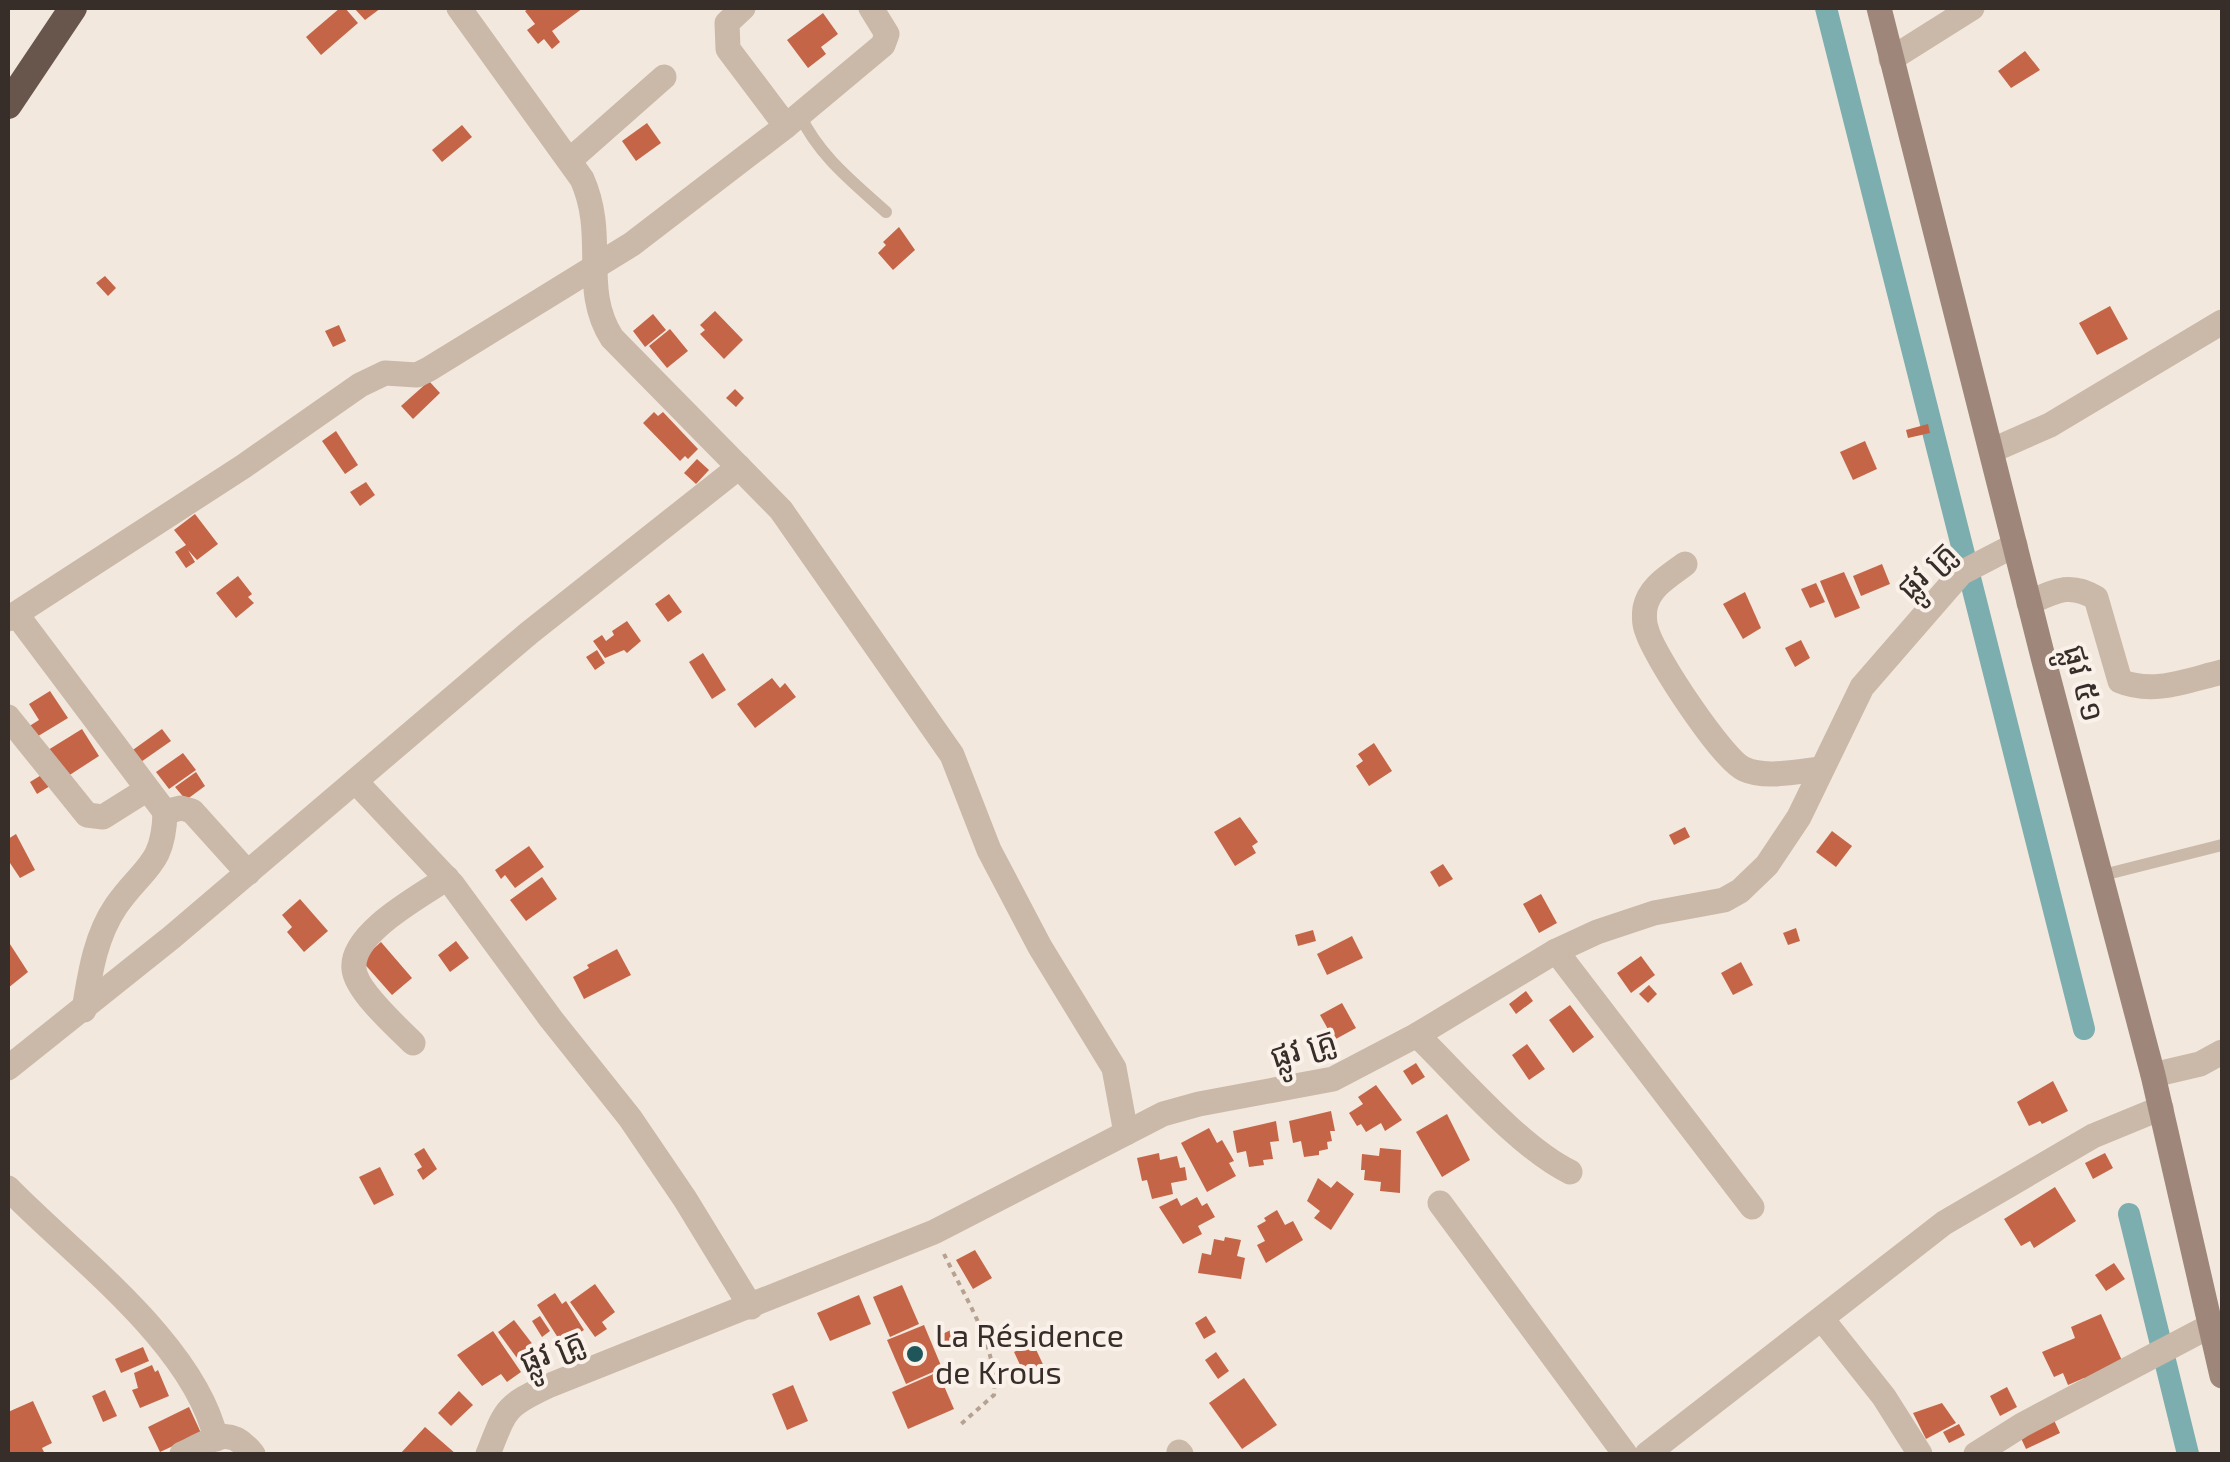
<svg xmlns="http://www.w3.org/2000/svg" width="2230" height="1462" font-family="'Exo 2','Noto Sans Khmer',sans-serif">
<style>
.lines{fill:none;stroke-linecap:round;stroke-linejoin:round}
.canal{stroke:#7caeaf;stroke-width:22}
.building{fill:#c56548}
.path{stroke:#b6a293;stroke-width:4;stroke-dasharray:5 5;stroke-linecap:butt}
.service{stroke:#cab8a9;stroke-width:12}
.minor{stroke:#cab8a9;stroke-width:25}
.secondary{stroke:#9e877a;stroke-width:25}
.trunk{stroke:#68564d;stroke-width:28}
.poi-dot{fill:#1e5659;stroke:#faf2ea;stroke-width:4}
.labels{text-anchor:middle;stroke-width:8;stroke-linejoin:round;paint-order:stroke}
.street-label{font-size:32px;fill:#372d29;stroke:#faf2ea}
.poi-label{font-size:32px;fill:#372d29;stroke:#faf2ea;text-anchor:start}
</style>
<rect width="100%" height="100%" fill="#f2e8dd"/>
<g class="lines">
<g class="canal">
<path d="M1826 8 2084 1029"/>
<path d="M2129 1214 2188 1454"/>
</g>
</g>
<g class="building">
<path d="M340 8H345L358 23 321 55 306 37Z"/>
<path d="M354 8H381L365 20Z"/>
<path d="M530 8H583L552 31 560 42 552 49 544 39 538 44 527 30 535 24 525 11Z"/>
<path d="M823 13 838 34 821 47 826 54 808 68 787 40Z"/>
<path d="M2025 51 2040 70 2011 88 1998 71Z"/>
<path d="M647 123 661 143 636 161 622 141Z"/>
<path d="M462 125 472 137 442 162 432 150Z"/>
<path d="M899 227 915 250 893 270 878 253 886 245 883 242Z"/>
<path d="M105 276 116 288 108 296 96 283Z"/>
<path d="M2110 306 2128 339 2097 355 2079 323Z"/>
<path d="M715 311 743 340 724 359 700 334 705 330 700 325Z"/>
<path d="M653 314 666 330 645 347 633 331Z"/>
<path d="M339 325 346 341 333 347 325 331Z"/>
<path d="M670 329 688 351 667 368 649 346Z"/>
<path d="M429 381 440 393 413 419 401 406Z"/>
<path d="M735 389 744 398 736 407 726 398Z"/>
<path d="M654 412 658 416 663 412 698 449 688 459 685 456 680 461 643 423Z"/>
<path d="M1928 424 1930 433 1908 438 1906 430Z"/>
<path d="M336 431 358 465 345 474 322 441Z"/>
<path d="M1865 441 1877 469 1853 480 1840 452Z"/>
<path d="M697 459 709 470 696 484 684 473Z"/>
<path d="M366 482 375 495 360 506 350 492Z"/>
<path d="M195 514 218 544 197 560 188 550 195 562 186 568 175 552 186 545 174 530Z"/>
<path d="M1882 564 1890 584 1861 596 1853 576Z"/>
<path d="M1844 572 1860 608 1835 618 1820 581Z"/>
<path d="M238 576 252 594 248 597 254 603 236 618 216 593Z"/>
<path d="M1816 583 1825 602 1810 608 1801 589Z"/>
<path d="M1745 592 1761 628 1743 639 1723 604Z"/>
<path d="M669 594 682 612 668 622 655 604Z"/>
<path d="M627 621 641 641 627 653 624 650 605 658 593 641 602 635 606 641 614 635 612 631Z"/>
<path d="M1801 640 1810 658 1795 667 1785 648Z"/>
<path d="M597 650 605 663 595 670 586 657Z"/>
<path d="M703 653 726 690 712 699 689 662Z"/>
<path d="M772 678 780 688 785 683 796 697 755 728 737 704Z"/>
<path d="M50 691 68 718 30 741 23 730 39 720 29 704Z"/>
<path d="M82 729 99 756 65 778 48 750Z"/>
<path d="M162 729 171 741 138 764 130 752Z"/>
<path d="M1374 743 1392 771 1369 786 1356 766 1363 761 1358 754Z"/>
<path d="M183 753 196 770 169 789 156 772Z"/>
<path d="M196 772 205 786 186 800 175 787Z"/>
<path d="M43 774 50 786 37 794 30 782Z"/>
<path d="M1240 817 1258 842 1252 846 1256 853 1235 866 1214 832Z"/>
<path d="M1685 827 1690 837 1674 845 1669 835Z"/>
<path d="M1832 831 1852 846 1836 867 1816 852Z"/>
<path d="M16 834 35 870 20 878 8 860V839Z"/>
<path d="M529 846 544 867 515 888 505 875 501 879 495 870Z"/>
<path d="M1443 864 1453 879 1439 887 1430 872Z"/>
<path d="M542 877 557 899 526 921 510 900Z"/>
<path d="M1541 894 1557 923 1539 933 1523 904Z"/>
<path d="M300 899 328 931 304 952 287 932 292 927 282 915Z"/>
<path d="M1796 928 1800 941 1788 945 1783 933Z"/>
<path d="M1313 930 1316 941 1298 946 1295 935Z"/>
<path d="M1352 936 1363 958 1327 975 1317 954Z"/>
<path d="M8 941 28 972 8 988Z"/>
<path d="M456 941 469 958 450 972 438 955Z"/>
<path d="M381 942 412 978 392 995 361 960Z"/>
<path d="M617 949 631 975 584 999 573 977 589 968 587 965Z"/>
<path d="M1641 956 1655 975 1631 993 1617 973Z"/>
<path d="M1741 962 1753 985 1733 995 1721 973Z"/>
<path d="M1649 985 1657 994 1648 1003 1639 994Z"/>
<path d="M1526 991 1533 1001 1516 1014 1509 1004Z"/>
<path d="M1342 1003 1356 1028 1334 1040 1320 1015Z"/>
<path d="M1570 1005 1594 1037 1573 1053 1549 1020Z"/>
<path d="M1527 1044 1545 1069 1529 1080 1512 1055Z"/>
<path d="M1416 1063 1425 1077 1412 1085 1403 1071Z"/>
<path d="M2053 1081 2068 1111 2042 1124 2040 1121 2029 1126 2017 1102Z"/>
<path d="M1376 1085 1402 1120 1385 1131 1381 1123 1366 1132 1361 1124 1357 1126 1349 1113 1363 1104 1358 1097Z"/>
<path d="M1331 1111 1335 1131H1330L1332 1141 1327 1142 1328 1149 1319 1151V1155L1304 1157 1301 1141 1293 1143 1289 1121Z"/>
<path d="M1447 1114 1470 1160 1442 1177 1416 1132Z"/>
<path d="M1276 1121 1279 1141 1270 1142 1273 1159 1263 1160 1264 1165 1249 1167 1246 1151 1237 1153 1233 1131Z"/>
<path d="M1209 1128 1217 1143 1222 1140 1234 1161 1229 1163 1236 1176 1207 1192 1181 1143Z"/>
<path d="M424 1148 437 1169 423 1180 417 1170 422 1167 414 1154Z"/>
<path d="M1380 1148 1401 1150 1400 1193 1380 1191 1381 1182 1364 1180 1365 1170H1361L1362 1154 1379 1156Z"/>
<path d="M1159 1153 1160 1160 1177 1156 1180 1168 1185 1167 1187 1180 1171 1183 1173 1194 1152 1199 1147 1180 1142 1181 1137 1158Z"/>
<path d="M2105 1153 2113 1168 2093 1179 2085 1163Z"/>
<path d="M380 1167 394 1195 374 1205 359 1177Z"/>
<path d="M1318 1178 1331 1188 1337 1181 1354 1194 1331 1230 1314 1218 1320 1211 1307 1201Z"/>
<path d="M2055 1187 2076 1221 2034 1248 2030 1241 2021 1246 2004 1219Z"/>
<path d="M1197 1197 1202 1206 1207 1203 1215 1217 1198 1226 1202 1234 1183 1244 1159 1207 1177 1198 1181 1206Z"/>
<path d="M1277 1210 1285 1225 1293 1221 1303 1240 1266 1263 1257 1245 1265 1241 1257 1226 1266 1221 1264 1218Z"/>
<path d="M1225 1237 1241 1240 1237 1256 1245 1258 1241 1279 1198 1273 1202 1253 1211 1255 1214 1239 1224 1241Z"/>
<path d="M975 1250 992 1278 973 1289 956 1260Z"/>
<path d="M2114 1263 2125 1279 2106 1291 2095 1275Z"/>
<path d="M595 1284 615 1312 602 1322 607 1329 595 1337 570 1302Z"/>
<path d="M902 1285 919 1324 890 1337 873 1297Z"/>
<path d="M555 1293 562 1304 566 1301 584 1330 562 1344 537 1305Z"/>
<path d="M859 1295 871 1324 830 1341 817 1313Z"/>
<path d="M2101 1314 2124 1365 2086 1382 2084 1378 2068 1385 2063 1373 2054 1377 2042 1352 2075 1338 2071 1327Z"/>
<path d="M540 1316 550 1331 542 1337 532 1321Z"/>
<path d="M1206 1316 1216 1332 1204 1339 1195 1323Z"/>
<path d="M514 1320 534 1346 517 1358 498 1332Z"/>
<path d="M924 1325 942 1368 906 1384 887 1340Z"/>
<path d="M953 1329 959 1344 944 1351 938 1336Z"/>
<path d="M493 1331 521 1372 507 1382 501 1374 482 1386 457 1355Z"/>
<path d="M1033 1343 1047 1373 1028 1382 1014 1352Z"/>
<path d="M143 1347 149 1361 121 1373 115 1359Z"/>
<path d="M1216 1352 1229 1371 1218 1379 1205 1360Z"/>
<path d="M152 1365 155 1372 158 1370 169 1396 140 1408 132 1390 138 1388 134 1373Z"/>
<path d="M938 1372 954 1409 908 1429 892 1392Z"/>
<path d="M1244 1378 1277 1425 1242 1449 1209 1403Z"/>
<path d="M793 1385 808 1421 787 1430 772 1394Z"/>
<path d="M2007 1387 2017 1407 2000 1416 1990 1396Z"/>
<path d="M105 1390 117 1416 103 1422 92 1396Z"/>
<path d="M459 1391 473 1405 451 1426 438 1413Z"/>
<path d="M33 1401 52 1443 42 1448 45 1454H8V1412Z"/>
<path d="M1942 1403 1956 1423 1926 1439 1913 1413Z"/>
<path d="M189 1407 201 1433 160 1452 148 1427Z"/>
<path d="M2053 1418 2060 1433 2026 1449 2019 1434Z"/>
<path d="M1959 1424 1965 1435 1949 1443 1943 1432Z"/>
<path d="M425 1427 456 1454H400Z"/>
</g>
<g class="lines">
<path class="path" d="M944 1254C964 1296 998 1346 994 1395L961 1424"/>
<g class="service">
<path d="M800 115C819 156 853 182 886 212"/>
<path d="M2103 875 2222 845"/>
</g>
<g class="minor">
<path d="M459 8 582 179C608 237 580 288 612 338L781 510 952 755 989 850 1040 947 1114 1068 1126 1133"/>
<path d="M743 8 727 23 728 49 786 126"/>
<path d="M1891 59 1972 8"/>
<path d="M570 160 664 77"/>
<path d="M1993 450 2050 425 2222 322"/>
<path d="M1685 564C1669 576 1649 587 1645 608 1644 616 1644 624 1647 631 1654 656 1722 759 1744 769 1765 779 1799 771 1821 769"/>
<path d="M2029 603C2055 591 2070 582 2096 598L2120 681C2154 695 2188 680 2222 672"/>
<path d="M17 615 165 812 181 808 192 811 248 873"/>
<path d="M8 619 244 466 360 385 385 373 417 375 429 369 632 244 786 126 883 45 887 34 871 8"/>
<path d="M8 717 87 815 103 817 146 790"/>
<path d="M357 783 452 884 551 1019 630 1118 685 1199 751 1307"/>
<path d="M1556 951 1752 1207"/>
<path d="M84 1010C90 974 95 937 116 906 143 867 164 866 165 812"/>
<path d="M1417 1035C1459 1076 1519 1147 1570 1172"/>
<path d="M413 1043C397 1027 356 991 354 969 350 933 421 896 447 878"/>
<path d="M8 1068 172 937 529 633 739 467"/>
<path d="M2153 1075 2200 1064 2222 1052"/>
<path d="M8 1188C74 1256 194 1343 216 1439"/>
<path d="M1440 1203 1625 1454"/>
<path d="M1822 1319 1884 1397 1920 1454"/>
<path d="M1179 1452 1181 1454"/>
<path d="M182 1454C213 1440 228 1423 253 1454"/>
<path d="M488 1454C506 1410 503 1407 548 1386L934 1232 1163 1114 1199 1104 1333 1079 1417 1035 1556 951 1597 932 1654 913 1724 900 1740 891 1767 865 1799 817 1862 687 1961 573 2015 545"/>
<path d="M1647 1454 1944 1223 2093 1136 2161 1108"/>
<path d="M1976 1454 2022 1425 2210 1326"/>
</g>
<path class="secondary" d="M1879 8 2044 661 2153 1075 2222 1376"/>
<path class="trunk" d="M8 105 73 8"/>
</g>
<circle class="poi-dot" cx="915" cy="1354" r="10"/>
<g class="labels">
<g class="street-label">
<text transform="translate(1926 570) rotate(-44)" y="11">ផ្លូវ គ្រូ</text>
<text transform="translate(2084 683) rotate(75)" y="11">ផ្លូវ ៥១</text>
<text transform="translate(1303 1048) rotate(-17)" y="11">ផ្លូវ គ្រូ</text>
<text transform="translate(552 1351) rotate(-22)" y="11">ផ្លូវ គ្រូ</text>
</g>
<g class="poi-label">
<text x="935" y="1347">La Résidence<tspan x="935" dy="37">de Krous</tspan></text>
</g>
</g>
<rect width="2230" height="1462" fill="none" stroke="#372d29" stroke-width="20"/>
</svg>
